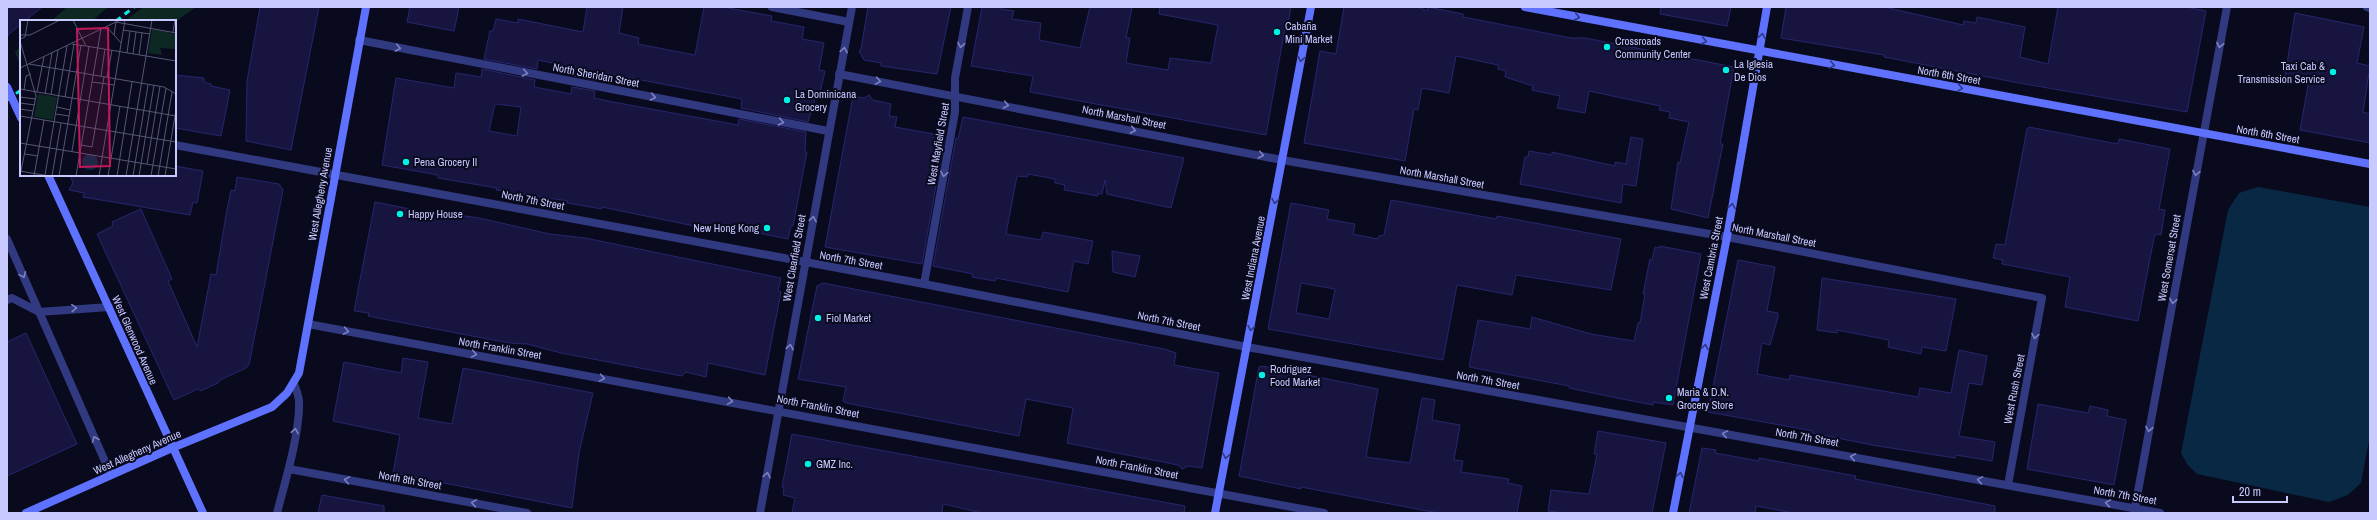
<svg xmlns="http://www.w3.org/2000/svg" width="2377" height="520" font-family="'Archivo Narrow',sans-serif">
<style>
.green{fill:#0d2823}
.water{fill:#082844}
.building{fill:#171540;stroke:#28256e;fill-rule:evenodd}
.lines{fill:none;stroke-linecap:round;stroke-linejoin:round}
.lane{stroke:#313a81;stroke-width:8}
.street{stroke:#313a81;stroke-width:8}
.secondary{stroke:#5e72ff;stroke-width:8}
.rail{stroke:#00f2e6;stroke-width:3;stroke-dasharray:6 5;stroke-linecap:butt}
.secondary-bridge{stroke:#5e72ff;stroke-width:8}
.oneway{stroke:#303983}
.oneway2{stroke:#7c82c0}
.poi-dot{fill:#00f2e6;stroke:#0a0a1e;stroke-width:1.5}
.labels{text-anchor:middle;stroke-width:4;stroke-linejoin:round;paint-order:stroke}
.poi-label{font-size:11px;fill:#c7c9ff;stroke:#0a0a1e;text-anchor:start}
.street-label{font-size:11px;fill:#c7c9ff;stroke:#0a0a1e}
.inset-road{fill:none;stroke:#565678;stroke-width:1}
.view{fill:#c2185b;fill-opacity:0.15;stroke:#c2185b;stroke-width:2}
.inset-edge{fill:none;stroke:#c7c9ff;stroke-width:2}
</style>
<rect width="100%" height="100%" fill="#0a0a1e"/>
<g class="green">
<path d="M67 7H108L92 21H51Z"/>
<path d="M144 7H196L175 22 124 21Z"/>
<path d="M21 46V68L15 52Z"/>
</g>
<path class="water" d="M2258 187 2370 207V436L2361 483 2348 495 2329 502 2197 474 2187 464 2181 453 2228 210 2239 193Z"/>
<g class="building">
<path d="M7 7H42L25 21H21V24L7 36Z"/>
<path d="M260 7H319L291 150 246 141 247 81Z"/>
<path d="M410 7H459L454 31 407 22Z"/>
<path d="M587 7H623L619 33 639 38 638 44 695 55 704 7H723L772 16 771 21 804 27 802 39 824 43 819 70 825 71 819 97 816 96 808 122 741 108 742 99 599 72 597 81 574 76 576 68 538 60 537 69 484 59 490 31H493L496 19 518 23V19L583 32Z"/>
<path d="M868 7H951L937 74 881 66V63L864 60 859 51 861 49Z"/>
<path d="M982 7H1002L1001 9 1014 11 1012 19 1041 23 1039 40 1080 48 1090 7H1132L1126 38H1130L1126 63 1168 70 1170 58 1211 63 1218 25 1159 14 1160 7H1291L1288 23 1286 22 1266 135 1030 92 1033 76 971 66Z"/>
<path d="M1344 7H1418L1427 11 1428 7 1463 14V17L1571 38H1585L1734 67 1720 144H1723L1708 218 1671 209 1678 162 1680 163 1689 122 1669 118 1670 112 1659 110 1660 106 1589 91 1585 113 1557 108 1560 96 1532 90 1533 86 1505 77 1506 71 1498 69V65L1456 56 1449 93 1422 88 1418 110 1414 109 1405 161 1304 143 1320 51 1336 54Z"/>
<path d="M1661 7H1731L1727 26 1660 14Z"/>
<path d="M1786 7H1884L1963 25 1964 21 1976 23 1977 17 2025 27 2020 57 2048 64 2058 7H2186L2206 11 2187 112 2019 83 1884 57V55L1781 38Z"/>
<path d="M2295 13 2364 27 2357 63 2370 66 2363 112 2370 114V143L2300 130 2309 80 2285 76Z"/>
<path d="M482 69 535 80 534 87 571 94 572 87 595 91 594 98 613 102 738 125 739 119 806 132 805 152H807L793 226H791L788 239 723 226 722 230 709 228V229L626 212 602 207V209L567 203 568 201 496 190 497 188 438 178V175L382 165 396 78 454 88 456 73 481 77ZM495 104 521 107 517 136 489 131Z"/>
<path d="M175 75 204 78V82L211 84V86L230 90 221 136 175 128Z"/>
<path d="M869 95 873 100 891 104 889 116 897 117 895 127 945 136 922 264 825 247 853 96 864 98Z"/>
<path d="M963 117 1184 158 1171 208 1107 194 1105 180 1102 194 1098 193V196L1064 190 1065 185 1055 183V179L1028 174 1027 177 1017 176 1006 234 1041 240 1043 232 1093 241 1088 264 1074 261 1068 292 996 278 995 281 972 277 973 274 933 266 956 138 958 139Z"/>
<path d="M2029 127 2118 144 2119 139 2170 149 2159 209 2165 210 2161 235 2156 234 2154 238 2138 321 2065 307 2070 277 2002 264 2003 260 1993 258 1996 244 2005 245 2027 129Z"/>
<path d="M1631 137 1643 139 1636 186 1623 184 1621 203 1520 184 1525 157H1528L1529 151 1552 155V152L1615 166V162L1626 164Z"/>
<path d="M175 166 203 171 197 203 193 202 190 215 83 197 84 193 69 190 73 183 70 175H175Z"/>
<path d="M237 177 279 184 283 190 249 365 246 368 220 380 218 383 207 388 201 391 198 389 174 400 97 234 113 226 112 222 141 209 172 279 168 281 197 347 211 274 216 275 226 215 231 190 235 191Z"/>
<path d="M1391 200 1496 219 1497 216 1621 239 1611 290 1516 275 1512 295 1457 285 1443 360 1268 329 1291 203 1329 210 1327 219 1355 224 1353 234 1377 239 1379 236 1384 235ZM1301 283 1335 289 1329 319 1296 313Z"/>
<path d="M375 202 430 213 431 211 479 218 550 234 585 238 781 278 778 291 781 292 765 375 708 363 706 377 686 372 682 376 561 353 527 344 509 343 399 322 368 316 369 313 354 311Z"/>
<path d="M1660 246 1701 254 1673 405 1653 402V405L1617 398 1569 388V386L1469 367 1478 320 1530 329 1532 317 1591 334 1634 341 1638 323H1640L1645 294H1643L1650 259 1652 260 1655 247 1660 248Z"/>
<path d="M1112 251 1140 256 1135 277 1113 272Z"/>
<path d="M1738 260 1775 267 1767 311 1778 313V317L1770 345 1762 343 1757 374 1789 380 1790 375 1918 397 1920 388 1951 393 1959 350 1987 356 1982 385 1969 383 1959 436 1995 442 1992 461 1956 455 1955 458 1872 445 1812 433 1813 431 1708 412Z"/>
<path d="M1822 278 1956 299 1946 351 1922 347 1921 354 1888 347 1889 340 1837 330V333L1817 330Z"/>
<path d="M823 283 1164 349 1176 353 1174 365 1219 373 1202 468 1188 466 1182 469 1178 465 1067 443 1073 408 1026 399 1019 436 846 403 843 401 846 387 798 379 817 286Z"/>
<path d="M26 333 77 444 7 476V342Z"/>
<path d="M403 358 428 362 418 418 452 424 463 368 593 393 579 453 572 508 393 473 400 435 333 421 344 362 401 373Z"/>
<path d="M1262 366 1378 389 1366 457 1410 463 1422 398 1435 400 1432 420 1460 425 1454 460 1463 461 1461 472 1509 479 1508 483 1522 486 1517 513H1438L1301 487V489L1239 476 1259 367Z"/>
<path d="M2038 404 2088 413 2090 406 2108 410 2107 416 2126 420 2114 485 2027 469Z"/>
<path d="M1598 431 1666 443 1652 513H1563L1548 511 1551 490 1589 494 1597 454H1594Z"/>
<path d="M792 434 1185 506 1184 513H982L943 504 942 513H792L795 498 783 495 784 487H782Z"/>
<path d="M1702 448 1716 450 1715 453 1759 461V458L1856 476 1855 479 1995 506V513H1793L1756 506 1755 513H1689Z"/>
<path d="M322 495 384 506V513H318Z"/>
</g>
<g class="lines">
<g class="lane">
<path d="M7 239 111 475"/>
<path d="M7 300 12 298 39 312 109 307"/>
</g>
<g class="street">
<path d="M772 7 849 22"/>
<path d="M2367 7 2370 8"/>
<path d="M359 40 828 131"/>
<path d="M839 74 1282 160 1727 237 2042 298 2008 485"/>
<path d="M175 145 924 284 1247 347 2160 513"/>
<path d="M924 284 955 112V78L968 7"/>
<path d="M308 324 1324 513"/>
<path d="M289 469 527 513"/>
<path d="M277 513C285 482 300 433 299 402 299 396 296 389 294 384"/>
<path d="M760 513 852 7"/>
<path d="M2134 513 2227 7"/>
</g>
<g class="secondary">
<path d="M1525 7 2370 164"/>
<path d="M17 109 21 118"/>
<path d="M48 175 203 513"/>
<path d="M26 513 172 448 272 407 287 393 299 373 366 7"/>
<path d="M1215 513 1311 7"/>
<path d="M1673 513 1727 237 1767 7"/>
</g>
<g class="rail">
<path d="M116 21 134 7"/>
<path d="M7 100 21 90"/>
</g>
<path class="secondary-bridge" d="M7 87 17 109"/>
</g>
<defs><path id="oneway-chevron" d="M-2-3.5L2.5 0L-2 3.5" fill="none" stroke-width="1.6" stroke-linecap="round" stroke-linejoin="round"/></defs>
<g class="oneway">
<use href="#oneway-chevron" transform="translate(1577 17) rotate(11)"/>
<use href="#oneway-chevron" transform="translate(1762 36) rotate(-79)"/>
<use href="#oneway-chevron" transform="translate(1704 41) rotate(11)"/>
<use href="#oneway-chevron" transform="translate(1301 59) rotate(101)"/>
<use href="#oneway-chevron" transform="translate(1832 65) rotate(10)"/>
<use href="#oneway-chevron" transform="translate(1960 88) rotate(10)"/>
<use href="#oneway-chevron" transform="translate(1275 201) rotate(101)"/>
<use href="#oneway-chevron" transform="translate(1732 206) rotate(-80)"/>
<use href="#oneway-chevron" transform="translate(1251 328) rotate(101)"/>
<use href="#oneway-chevron" transform="translate(1705 347) rotate(-79)"/>
<use href="#oneway-chevron" transform="translate(1226 456) rotate(101)"/>
<use href="#oneway-chevron" transform="translate(1680 475) rotate(-79)"/>
</g>
<g class="oneway2">
<use href="#oneway-chevron" transform="translate(961 45) rotate(101)"/>
<use href="#oneway-chevron" transform="translate(2220 45) rotate(101)"/>
<use href="#oneway-chevron" transform="translate(398 48) rotate(11)"/>
<use href="#oneway-chevron" transform="translate(844 50) rotate(-80)"/>
<use href="#oneway-chevron" transform="translate(525 73) rotate(11)"/>
<use href="#oneway-chevron" transform="translate(878 81) rotate(10)"/>
<use href="#oneway-chevron" transform="translate(653 97) rotate(11)"/>
<use href="#oneway-chevron" transform="translate(1006 105) rotate(11)"/>
<use href="#oneway-chevron" transform="translate(781 122) rotate(11)"/>
<use href="#oneway-chevron" transform="translate(1133 130) rotate(11)"/>
<use href="#oneway-chevron" transform="translate(1261 155) rotate(11)"/>
<use href="#oneway-chevron" transform="translate(2196 173) rotate(100)"/>
<use href="#oneway-chevron" transform="translate(944 174) rotate(100)"/>
<use href="#oneway-chevron" transform="translate(813 219) rotate(-80)"/>
<use href="#oneway-chevron" transform="translate(23 275) rotate(66)"/>
<use href="#oneway-chevron" transform="translate(2173 301) rotate(100)"/>
<use href="#oneway-chevron" transform="translate(74 308) rotate(-3)"/>
<use href="#oneway-chevron" transform="translate(346 331) rotate(10)"/>
<use href="#oneway-chevron" transform="translate(2035 336) rotate(101)"/>
<use href="#oneway-chevron" transform="translate(790 347) rotate(-80)"/>
<use href="#oneway-chevron" transform="translate(474 354) rotate(10)"/>
<use href="#oneway-chevron" transform="translate(602 378) rotate(10)"/>
<use href="#oneway-chevron" transform="translate(730 401) rotate(10)"/>
<use href="#oneway-chevron" transform="translate(2149 429) rotate(100)"/>
<use href="#oneway-chevron" transform="translate(295 431) rotate(-80)"/>
<use href="#oneway-chevron" transform="translate(1725 434) rotate(-170)"/>
<use href="#oneway-chevron" transform="translate(95 439) rotate(-113)"/>
<use href="#oneway-chevron" transform="translate(1853 457) rotate(-170)"/>
<use href="#oneway-chevron" transform="translate(767 475) rotate(-79)"/>
<use href="#oneway-chevron" transform="translate(347 480) rotate(-170)"/>
<use href="#oneway-chevron" transform="translate(1980 480) rotate(-170)"/>
<use href="#oneway-chevron" transform="translate(474 503) rotate(-170)"/>
<use href="#oneway-chevron" transform="translate(2108 503) rotate(-170)"/>
</g>
<g class="poi-dot">
<circle cx="1277" cy="32" r="4"/>
<circle cx="1607" cy="47" r="4"/>
<circle cx="1726" cy="70" r="4"/>
<circle cx="2333" cy="72" r="4"/>
<circle cx="787" cy="100" r="4"/>
<circle cx="406" cy="162" r="4"/>
<circle cx="400" cy="214" r="4"/>
<circle cx="767" cy="228" r="4"/>
<circle cx="818" cy="318" r="4"/>
<circle cx="1262" cy="375" r="4"/>
<circle cx="1669" cy="398" r="4"/>
<circle cx="808" cy="464" r="4"/>
</g>
<g class="labels">
<g class="poi-label">
<text x="1285" y="30">Cabaña<tspan x="1285" dy="13">Mini Market</tspan></text>
<text x="1615" y="45">Crossroads<tspan x="1615" dy="13">Community Center</tspan></text>
<text x="1734" y="68">La Iglesia<tspan x="1734" dy="13">De Dios</tspan></text>
<text x="2325" y="70" text-anchor="end">Taxi Cab &amp;<tspan x="2325" dy="13">Transmission Service</tspan></text>
<text x="795" y="98">La Dominicana<tspan x="795" dy="13">Grocery</tspan></text>
<text x="414" y="166">Pena Grocery II</text>
<text x="408" y="218">Happy House</text>
<text x="759" y="232" text-anchor="end">New Hong Kong</text>
<text x="826" y="322">Fiol Market</text>
<text x="1270" y="373">Rodriguez<tspan x="1270" dy="13">Food Market</tspan></text>
<text x="1677" y="396">Maria &amp; D.N.<tspan x="1677" dy="13">Grocery Store</tspan></text>
<text x="816" y="468">GMZ Inc.</text>
</g>
<g class="street-label">
<text transform="translate(596 75) rotate(11)" y="4">North Sheridan Street</text>
<text transform="translate(1949 75) rotate(10)" y="4">North 6th Street</text>
<text transform="translate(1124 117) rotate(11)" y="4">North Marshall Street</text>
<text transform="translate(2268 134) rotate(10)" y="4">North 6th Street</text>
<text transform="translate(938 144) rotate(-80)" y="4">West Mayfield Street</text>
<text transform="translate(1442 177) rotate(10)" y="4">North Marshall Street</text>
<text transform="translate(320 194) rotate(-80)" y="4">West Allegheny Avenue</text>
<text transform="translate(533 200) rotate(11)" y="4">North 7th Street</text>
<text transform="translate(1774 235) rotate(11)" y="4">North Marshall Street</text>
<text transform="translate(794 258) rotate(-80)" y="4">West Clearfield Street</text>
<text transform="translate(1253 258) rotate(-79)" y="4">West Indiana Avenue</text>
<text transform="translate(1711 258) rotate(-79)" y="4">West Cambria Street</text>
<text transform="translate(2169 258) rotate(-80)" y="4">West Somerset Street</text>
<text transform="translate(851 260) rotate(10)" y="4">North 7th Street</text>
<text transform="translate(1169 321) rotate(11)" y="4">North 7th Street</text>
<text transform="translate(135 340) rotate(66)" y="4">West Glenwood Avenue</text>
<text transform="translate(500 348) rotate(10)" y="4">North Franklin Street</text>
<text transform="translate(1488 380) rotate(10)" y="4">North 7th Street</text>
<text transform="translate(2014 389) rotate(-79)" y="4">West Rush Street</text>
<text transform="translate(818 406) rotate(11)" y="4">North Franklin Street</text>
<text transform="translate(1807 437) rotate(10)" y="4">North 7th Street</text>
<text transform="translate(137 452) rotate(-24)" y="4">West Allegheny Avenue</text>
<text transform="translate(1137 467) rotate(11)" y="4">North Franklin Street</text>
<text transform="translate(410 480) rotate(10)" y="4">North 8th Street</text>
<text transform="translate(2125 495) rotate(10)" y="4">North 7th Street</text>
</g>
</g>
<g transform="translate(20 20)">
<rect width="156" height="156" fill="#0a0a1e"/>
<path d="M132 9 155 14V29L140 28 142 35 128 33ZM18 74 37 77 33 100 14 97Z" fill="#0d2823"/>
<path d="M62 142a8 8 0 1 1 16 0a8 8 0 1 1-16 0Z" fill="#082844"/>
<path class="inset-road" d="M53 0 66 26 156 41M87 7 101 23M103 10 130 14M153 12 155 0M0 15H10L40 0M94 15 96 2 156 13M0 19 5 17 8 0M0 21 16 76 0 156M52 24 65 26M107 33 110 11M113 34 116 12M119 35 122 13M9 44 144 67 156 74M0 48 100 0M81 56 85 29M87 57 92 30M72 62 94 65M0 69 156 96M4 70 6 56 11 54M17 72 24 37M25 74 32 33M31 75 38 30M0 77 16 79M45 77 54 24M0 83 15 85M37 87 50 90M0 89 13 91M36 94 49 96M0 96 156 122M0 123 156 149M61 125 72 127 84 57M52 131 69 26M5 134 18 136M127 144 140 66M0 151 29 156M25 155 47 26M14 156 24 100M32 156 41 103M39 156 61 25M56 156 81 9M79 156 105 0M88 156 100 86M97 156 112 62M106 156 132 0M113 156 128 65M119 156 134 65M131 156 146 68M138 156 152 72M145 156 156 90"/>
<path class="view" d="M88 8 90 146 60 147 57 9Z"/>
<rect width="156" height="156" class="inset-edge"/>
</g>
<rect width="2377" height="520" fill="none" stroke="#c7c9ff" stroke-width="16"/>
<path d="M2233 496v6h54v-6" fill="none" stroke="#c7c9ff" stroke-width="2"/>
<text x="2239" y="496" font-size="12" fill="#c7c9ff" stroke="#0a0a1e" stroke-width="3" paint-order="stroke">20 m</text>
</svg>
